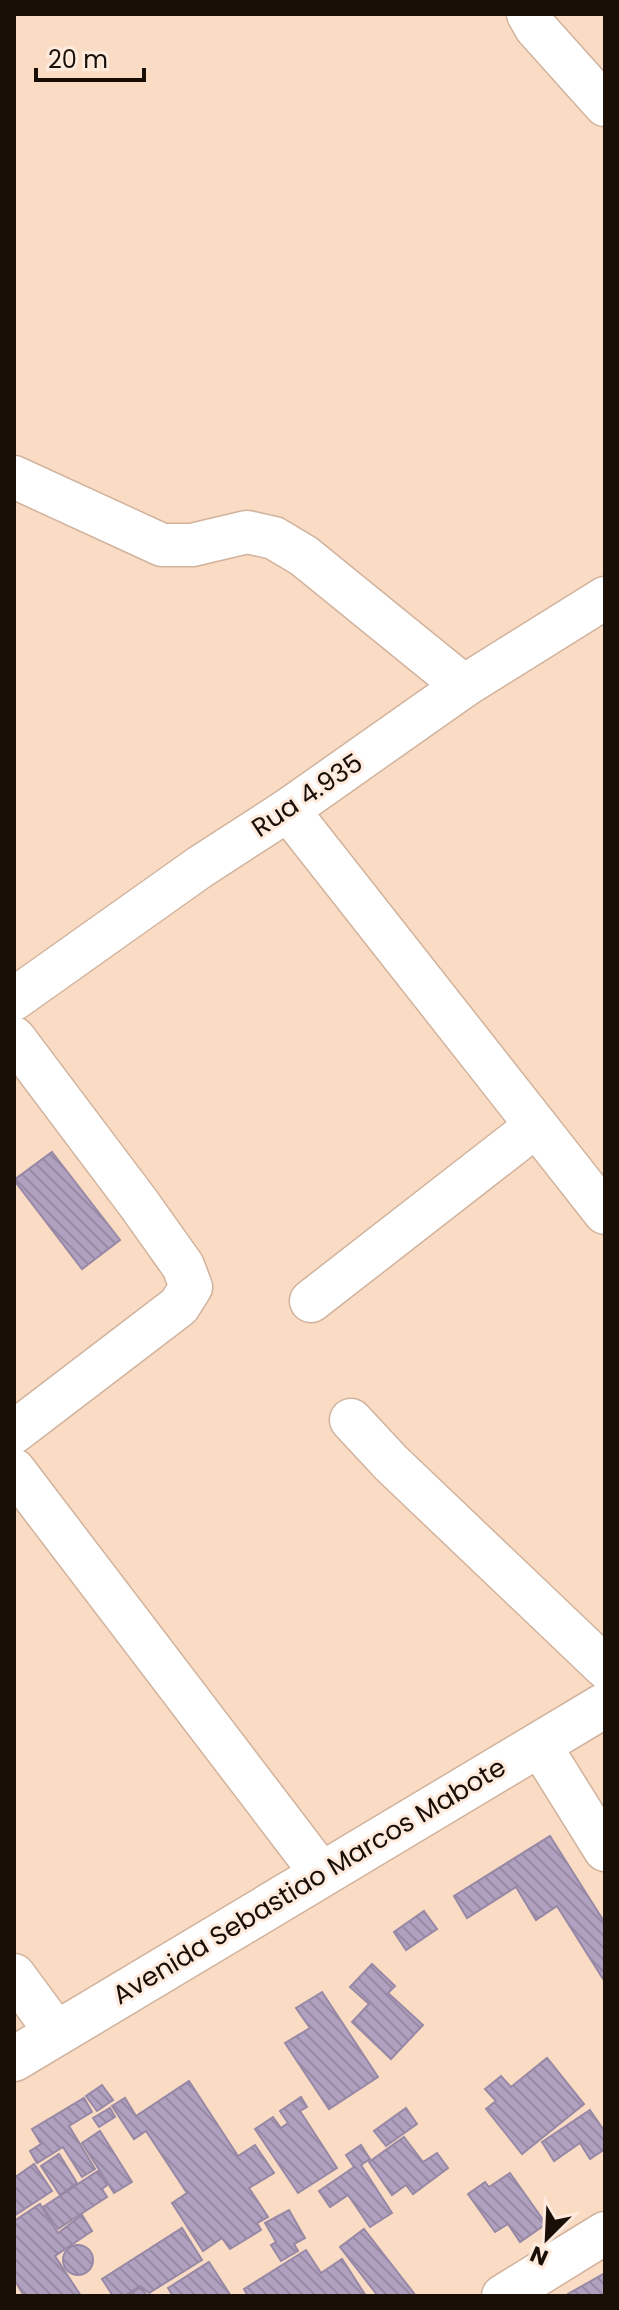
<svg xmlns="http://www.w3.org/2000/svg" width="619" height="2310" font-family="Poppins,sans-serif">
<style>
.building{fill:url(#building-back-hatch);stroke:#9788a5;stroke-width:2}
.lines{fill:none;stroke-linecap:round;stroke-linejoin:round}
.minor-casing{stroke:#d1b39d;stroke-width:45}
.major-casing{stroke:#d1b39d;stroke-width:47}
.minor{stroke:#fff;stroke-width:42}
.major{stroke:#fff;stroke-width:44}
.labels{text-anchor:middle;stroke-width:6;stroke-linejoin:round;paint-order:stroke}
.street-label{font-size:26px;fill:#190f07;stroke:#feebdd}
</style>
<defs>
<pattern id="building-back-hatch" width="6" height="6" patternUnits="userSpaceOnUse" patternTransform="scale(2)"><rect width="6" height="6" fill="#b1a1c0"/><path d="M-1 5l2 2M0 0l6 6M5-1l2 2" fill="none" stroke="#9889a4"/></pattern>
</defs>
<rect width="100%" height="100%" fill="#fadbc4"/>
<g class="building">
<path d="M52 1152 120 1240 82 1269 14 1180Z"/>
<path d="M550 1836 605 1923V1982L557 1906 536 1920 516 1887 467 1918 454 1896Z"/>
<path d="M424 1911 437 1929 406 1950 394 1932Z"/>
<path d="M372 1964 395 1986 388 1993 423 2025 391 2059 352 2022 369 2004 350 1987Z"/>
<path d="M322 1992 378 2077 329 2109 285 2043 310 2028 296 2008Z"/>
<path d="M547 2058 584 2104 522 2154 486 2109 496 2101 485 2089 501 2076 511 2087Z"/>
<path d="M189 2081 238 2156 255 2145 274 2173 249 2188 268 2217 257 2223 261 2230 230 2249 222 2238 203 2251 172 2203 187 2193 146 2131 134 2139 112 2106 125 2098 136 2116Z"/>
<path d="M102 2085 113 2100 97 2111 86 2096Z"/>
<path d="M301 2097 307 2107 300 2111 337 2168 298 2193 255 2129 273 2117 281 2128 288 2123 280 2111Z"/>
<path d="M84 2098 92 2112 69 2126 95 2169 82 2177 63 2147 37 2163 30 2151 41 2144 32 2129Z"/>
<path d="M110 2108 115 2117 99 2127 93 2118Z"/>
<path d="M406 2108 417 2124 386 2146 374 2131Z"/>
<path d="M590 2110 605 2132V2149L590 2159 580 2143 554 2161 542 2142Z"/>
<path d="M100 2131 132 2182 114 2193 82 2143Z"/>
<path d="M404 2137 423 2162 437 2153 448 2168 413 2194 406 2185 392 2195 369 2162Z"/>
<path d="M361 2145 370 2159 361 2165 392 2213 370 2227 348 2195 330 2207 319 2191 354 2167 346 2155Z"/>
<path d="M59 2154 77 2183 60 2195 41 2166Z"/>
<path d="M34 2164 52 2191 14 2216V2178Z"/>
<path d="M98 2171 107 2185 102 2189 107 2197 58 2229 43 2207Z"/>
<path d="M510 2173 546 2224 520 2242 508 2224 495 2232 468 2194 485 2182 489 2187Z"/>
<path d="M40 2204 58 2233 82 2215 92 2231 55 2256 81 2296H24L14 2279V2221Z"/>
<path d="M289 2210 305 2238 294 2244 298 2251 281 2261 271 2245 276 2242 265 2223Z"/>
<path d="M182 2228 202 2260 149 2293 140 2286 124 2296H113L102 2279Z"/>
<path d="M364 2229 416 2296H378L340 2247Z"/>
<circle cx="78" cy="2260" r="15"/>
<path d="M306 2250 321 2273 342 2259 366 2296H248L244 2289Z"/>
<path d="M209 2262 231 2296H173L168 2288Z"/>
<path d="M605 2273V2296H569L568 2294Z"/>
<path d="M141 2287 147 2296H127Z"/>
</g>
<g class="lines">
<g class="minor-casing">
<g id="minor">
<path d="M528 14 536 28 605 105"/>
<path d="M14 477 162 545H192L247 532 274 538 304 556 464 686"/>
<path d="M288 810 605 1213"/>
<path d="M14 999 200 867 288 810 464 686 605 598"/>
<path d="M14 1038 139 1204 183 1266 191 1287 179 1306 14 1432"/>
<path d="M311 1301 536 1126"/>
<path d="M351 1420 391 1463 605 1667"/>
<path d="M14 1470 321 1873"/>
<path d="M539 1744 605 1850"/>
<path d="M14 1975 56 2032"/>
<path d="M503 2296 605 2233"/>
</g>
</g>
<g class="major-casing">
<path id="major" d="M14 2059 605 1705"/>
</g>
<use href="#minor" class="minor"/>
<use href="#major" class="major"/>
</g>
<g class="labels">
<g class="street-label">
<text transform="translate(307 795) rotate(-34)" y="9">Rua 4.935</text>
<text transform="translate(309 1881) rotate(-31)" y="9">Avenida Sebastiao Marcos Mabote</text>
</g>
</g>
<rect width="619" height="2310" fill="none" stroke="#190f07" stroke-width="32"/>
<g transform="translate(547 2238) rotate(204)" stroke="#feebdd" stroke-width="6" paint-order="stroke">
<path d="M0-6L14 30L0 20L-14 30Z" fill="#190f07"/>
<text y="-12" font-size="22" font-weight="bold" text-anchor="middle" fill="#190f07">N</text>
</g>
<path d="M36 68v12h108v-12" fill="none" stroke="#190f07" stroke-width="4"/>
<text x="48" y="68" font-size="24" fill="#190f07" stroke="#feebdd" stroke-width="6" paint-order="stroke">20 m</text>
</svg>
